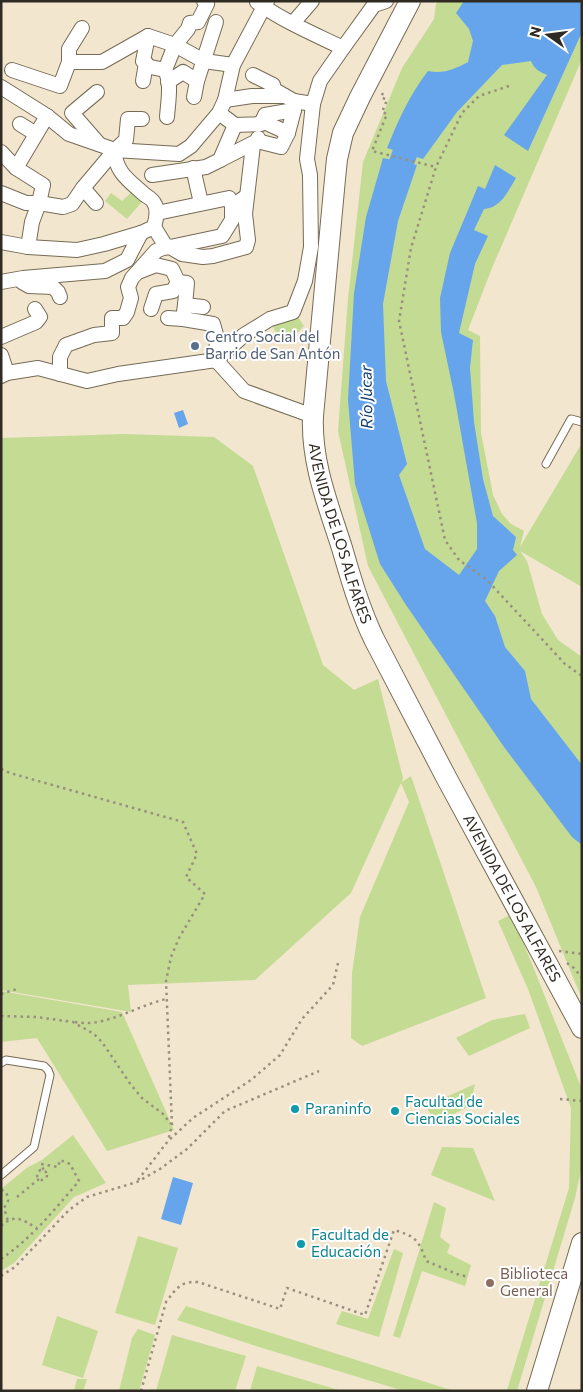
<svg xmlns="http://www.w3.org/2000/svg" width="583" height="1392" font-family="Commissioner,sans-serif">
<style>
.green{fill:#c3db93}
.water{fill:#66a5eb}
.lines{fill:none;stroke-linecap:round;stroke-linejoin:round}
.river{stroke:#66a5eb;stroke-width:25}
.lane-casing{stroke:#766b56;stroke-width:9}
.street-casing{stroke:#766b56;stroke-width:16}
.secondary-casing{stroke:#766b56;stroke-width:22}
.path{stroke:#99907f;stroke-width:2.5;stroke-dasharray:2.5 4;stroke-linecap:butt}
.lane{stroke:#fff;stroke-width:7}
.street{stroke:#fff;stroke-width:14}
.secondary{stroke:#fff;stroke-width:20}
.service-dot{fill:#5c6f8a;stroke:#fff;stroke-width:2}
.culture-dot{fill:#0f9aa8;stroke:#fff;stroke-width:2}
.education-dot{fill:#8d6e63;stroke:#fff;stroke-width:2}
.labels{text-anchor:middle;stroke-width:4;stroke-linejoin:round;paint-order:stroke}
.service-label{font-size:15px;fill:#4e5e75;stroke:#fff;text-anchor:start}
.street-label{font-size:15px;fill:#2f2a22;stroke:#fff}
.culture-label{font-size:15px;fill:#0d838f;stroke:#fff;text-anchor:start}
.education-label{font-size:15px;fill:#785e54;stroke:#fff;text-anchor:start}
.water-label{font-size:16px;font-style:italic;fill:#133f6c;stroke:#fff}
</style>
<rect width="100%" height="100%" fill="#f2e6ce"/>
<g class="green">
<path d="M438 1H582V59L492 268 468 330 480 336 481 433 493 495 502 514 511 524 524 531 520 547 582 443V587L520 551 527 561 542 614 558 640 582 657V999L536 887 368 566 338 431 348 299 363 162 402 68 434 19 436 4Z"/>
<path d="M136 188 146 197 127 219 105 201 111 193 122 201Z"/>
<path d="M296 314 304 326 295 335 276 338 275 331 270 321Z"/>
<path d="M124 434 214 437 253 466 323 665 354 690 378 679 403 778 402 782 411 776 486 998 362 1046 351 1038 352 973 360 917 409 802 401 783 351 893 255 980 128 985 131 1012 1 990V438Z"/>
<path d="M512 914 581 1087 582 1166 575 1198 517 1391 507 1390 569 1188 571 1108 528 989 498 921Z"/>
<path d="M1 991 122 1012 174 1130 107 1151 37 1038 1 1042Z"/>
<path d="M525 1014 530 1028 469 1056 456 1038 492 1020Z"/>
<path d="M475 1084 470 1106 435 1123 426 1106Z"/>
<path d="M73 1135 106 1183 74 1197 14 1263 1 1271V1189L28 1167 42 1160Z"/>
<path d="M442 1147 473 1148 495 1201 431 1175Z"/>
<path d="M434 1202 446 1208 440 1237 450 1245 447 1253 471 1265 465 1286 422 1271 400 1338 393 1336Z"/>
<path d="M138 1236 178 1248 155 1325 115 1313Z"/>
<path d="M394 1249 403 1253 379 1337 336 1324 342 1311 368 1319Z"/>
<path d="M186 1306 454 1391H404L259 1347 177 1320Z"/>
<path d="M57 1316 98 1331 83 1378 42 1365Z"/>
<path d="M138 1329 155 1335 139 1391H119L132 1338Z"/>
<path d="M172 1335 246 1356 235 1391H156Z"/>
<path d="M257 1366 342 1391H250Z"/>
<path d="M77 1379H87L83 1391H74Z"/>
</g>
<g class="water">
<path d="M464 1H582V32L528 151 504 135 547 75C540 72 534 69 531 61L502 65 457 112 423 159 387 148C398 121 410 94 428 71 444 74 455 69 468 62L473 41 469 29 456 13Z"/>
<path d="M383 158 417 165 398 221 383 304 386 381 407 464 399 475 425 549 459 575 477 549V523L454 394 441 332 440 298 450 253 478 186 485 189 495 165 516 178C508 191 501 208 484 209L474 230 488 236 475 264 459 333 473 340 470 368 474 422 483 479 493 516 516 537 513 550 517 555 499 571 485 601 495 616 505 647 525 671 531 699 582 765V845L572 837 504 747 406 605 380 564 355 484 348 400 354 293 366 217Z"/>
<path d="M183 410 188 424 179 428 174 413Z"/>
<path d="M173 1177 193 1183 181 1225 161 1219Z"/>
</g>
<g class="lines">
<path class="river" d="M390 194 416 123 417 122"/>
<g class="lane-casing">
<g id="lane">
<path d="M546 464 571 419 582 422"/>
<path d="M1 1063 6 1060 44 1066 48 1070 50 1075 34 1147 1 1175"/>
</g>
</g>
<g class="street-casing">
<g id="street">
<path d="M257 2C283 21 314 34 343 48"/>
<path d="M293 23 312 1"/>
<path d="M69 62H102L148 36 175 45 204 61 233 65"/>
<path d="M146 66 165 70 175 45 188 29 190 23 198 22 207 4 204 1"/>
<path d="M12 70 60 86 69 62V49L82 28"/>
<path d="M165 70C172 83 168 102 167 117"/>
<path d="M253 75 273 85V89L285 96"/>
<path d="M143 81 146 63 143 61 148 36"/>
<path d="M168 82 183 72 197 81"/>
<path d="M1 87 47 116 69 134 115 150 179 154 191 146 219 113 225 100 233 65 267 1"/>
<path d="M97 92 72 113 99 144"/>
<path d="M194 97 197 81 216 22"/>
<path d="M225 100 252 96H285L294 101 313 104"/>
<path d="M262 121 288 133 294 110"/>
<path d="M20 124 36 134"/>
<path d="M235 125 261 124 265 115 294 110V101"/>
<path d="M1 152 16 168 43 185 39 203 63 207 72 204 83 188 115 150 126 140 128 119H142"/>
<path d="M220 160 257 141 258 138"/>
<path d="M16 168 47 116"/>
<path d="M193 168 201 203"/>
<path d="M152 175 206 167 220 160 235 125 219 113"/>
<path d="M83 188 96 203"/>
<path d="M1 193 26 203H39L32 222 28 247"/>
<path d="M157 213 229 198 232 206"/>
<path d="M154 227 165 245 170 247 222 236 232 220V206L247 196"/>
<path d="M1 242 28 247 77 250 104 244 141 233 154 227C156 219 159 210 154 203 153 200 148 197 145 195 131 182 114 172 115 150"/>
<path d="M138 272 156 265 172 269 178 282 187 283 185 305"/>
<path d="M1 282 23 278 105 271 127 260 141 233"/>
<path d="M22 282 29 286 53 287 58 292 60 297"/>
<path d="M203 307 185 305 183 319 213 324 217 338 216 360"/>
<path d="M151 309 156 294 173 291 178 282"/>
<path d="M168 318 183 319"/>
<path d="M1 337 36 322 40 317 35 309"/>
<path d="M1 355 7 373"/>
<path d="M216 360 244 335 270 319 293 312 305 281 311 247 310 175 307 159 313 104 320 81 343 48 374 5 386 1"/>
<path d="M60 374V357L66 345 94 335 112 333V318H123L127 312 131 298 128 287 132 278 156 251 163 248 170 247 182 254 203 257 213 256 246 247 248 240 245 214 253 145 257 141 281 147 288 133"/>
<path d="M1 376 7 373 38 368 87 381 118 374 216 360 244 391 313 416"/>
</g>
</g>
<g class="secondary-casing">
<g id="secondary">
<path id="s1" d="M410 1 360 97 343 133 337 159 335 179 313 416C311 463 328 504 342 548 351 579 360 610 374 639L446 777 582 1028"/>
<path d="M537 1391 582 1243"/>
</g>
</g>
<g class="path">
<path d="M509 86 479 96 462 113 436 167 411 248 399 321 445 540 459 560 487 580 565 664 582 676"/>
<path d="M383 93 381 97 387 100 382 112 387 114 372 151 436 167"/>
<path d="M1 769 10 773 183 822 197 854 186 877 205 894 179 938 171 957 166 981 172 1125 168 1141"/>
<path d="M559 951 582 954"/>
<path d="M567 963 574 968 582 978"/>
<path d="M1 994 17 989"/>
<path d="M1 1016 36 1017 73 1022 94 1034 102 1042 131 1085 142 1098 163 1114 171 1124"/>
<path d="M75 1022C80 1023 85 1023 91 1023 117 1020 141 1005 166 999"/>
<path d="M560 1099 582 1101"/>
<circle cx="42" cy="1175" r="5"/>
<path d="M138 1180 168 1141 193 1118 251 1080 280 1055 302 1019 333 985 338 963"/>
<path d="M1 1190C7 1191 8 1196 8 1201L4 1208 8 1221"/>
<path d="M17 1197 39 1179"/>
<path d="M1 1226C16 1213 22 1220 37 1228"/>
<path d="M1 1259C32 1238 55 1209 79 1181L70 1164 60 1160 58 1167 41 1164 44 1171"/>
<path d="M1 1276 15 1267 69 1210 87 1197 137 1182 160 1169 187 1149 225 1111 319 1071"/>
<path d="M141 1391 166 1302C176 1289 180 1281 198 1282L280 1309 287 1288 365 1315 394 1230C415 1236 419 1240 426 1261L457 1274 468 1277"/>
</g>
<use href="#lane" class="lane"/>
<use href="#street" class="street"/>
<use href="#secondary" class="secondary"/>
</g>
<circle class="service-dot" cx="195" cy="346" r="5"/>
<g class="culture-dot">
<circle cx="295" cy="1109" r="5"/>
<circle cx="395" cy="1111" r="5"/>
<circle cx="301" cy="1244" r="5"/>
</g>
<circle class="education-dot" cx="490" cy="1283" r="5"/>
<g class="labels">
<g class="service-label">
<text x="205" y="342">Centro Social del<tspan x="205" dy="17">Barrio de San Antón</tspan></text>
</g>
<g class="street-label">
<text dy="5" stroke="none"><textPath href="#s1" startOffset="554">AVENIDA DE LOS ALFARES</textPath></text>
<text dy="5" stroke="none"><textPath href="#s1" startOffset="959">AVENIDA DE LOS ALFARES</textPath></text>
</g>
<g class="culture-label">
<text x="405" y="1107">Facultad de<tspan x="405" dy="17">Ciencias Sociales</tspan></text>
<text x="305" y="1114">Paraninfo</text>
<text x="311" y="1240">Facultad de<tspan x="311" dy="17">Educación</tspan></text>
</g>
<g class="education-label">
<text x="500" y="1279">Biblioteca<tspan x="500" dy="17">General</tspan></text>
</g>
<g class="water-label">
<text transform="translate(366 397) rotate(-91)" y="6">Río Júcar</text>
</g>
</g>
<rect width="583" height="1392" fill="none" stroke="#2f2a22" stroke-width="5"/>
<g transform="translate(548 35) rotate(284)" stroke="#ffffff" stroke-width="4" paint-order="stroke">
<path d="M0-4L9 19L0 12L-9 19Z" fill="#2f2a22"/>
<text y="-8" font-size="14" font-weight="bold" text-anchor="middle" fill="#2f2a22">N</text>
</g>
</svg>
